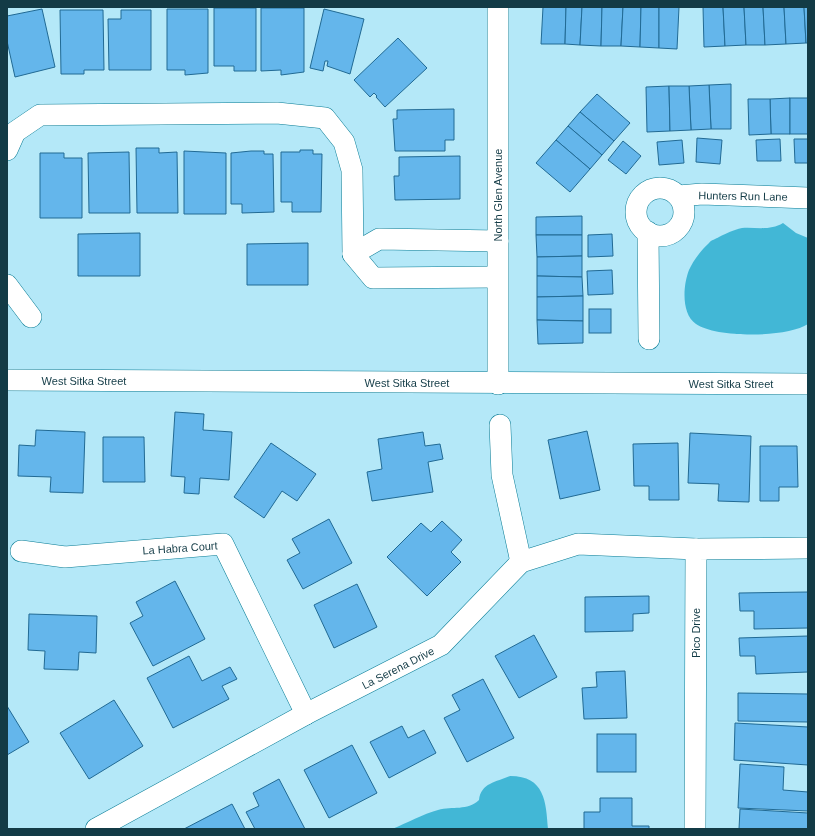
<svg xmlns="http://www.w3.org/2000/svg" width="815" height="836" font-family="Helvetica,sans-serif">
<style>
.water{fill:#42b7d6}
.building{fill:#64b6eb;stroke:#216a94}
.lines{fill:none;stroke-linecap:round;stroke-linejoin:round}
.street-casing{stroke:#087c95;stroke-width:22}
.street{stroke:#fff;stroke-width:21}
.labels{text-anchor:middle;stroke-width:4;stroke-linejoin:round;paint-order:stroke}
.street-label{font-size:11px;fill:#133b46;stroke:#fff}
</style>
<rect width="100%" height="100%" fill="#b4e8f8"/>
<g class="water">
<path d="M783 223 796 233 808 238V324C787 338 716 338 696 324 681 314 683 285 689 270 693 261 702 249 709 243 711 240 716 239 719 237 727 233 733 230 742 228 756 227 770 231 783 223Z"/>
<path d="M510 776C545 776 546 802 548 829H392C407 823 423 814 438 810 453 806 467 811 479 800 481 783 496 782 510 776Z"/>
</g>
<g class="building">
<path d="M543 7H566L565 44H541Z"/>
<path d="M566 7H582L580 45 565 44Z"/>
<path d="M582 7H602L601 46 580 45Z"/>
<path d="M602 7H623L621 46H601Z"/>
<path d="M623 7H641L640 47 621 46Z"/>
<path d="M641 7H659V48L640 47Z"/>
<path d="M659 7H679L677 49 659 48Z"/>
<path d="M703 7H723L725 46 704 47Z"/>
<path d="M723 7H744L746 45 725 46Z"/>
<path d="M744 7H763L765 45H746Z"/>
<path d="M763 7H784L786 44 765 45Z"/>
<path d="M784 7H804L806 43 786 44Z"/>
<path d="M804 7H808V43H806Z"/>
<path d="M214 8H256V71H234V66H214Z"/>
<path d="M261 8H304V72L281 75V70L261 71Z"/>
<path d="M42 9 55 67 15 77 7 41V16Z"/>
<path d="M167 9H208V73L185 75V70H167Z"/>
<path d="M324 9 364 19 350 74 327 66 328 61H325L323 71 310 68Z"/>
<path d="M60 10H103L104 70H84V74H61Z"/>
<path d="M121 10H151V70H109L108 19H121Z"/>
<path d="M398 38 427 68 385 107 376 97 377 96 374 93 370 97 354 80Z"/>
<path d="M731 84V129H711L709 85Z"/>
<path d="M709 85 711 129 691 130 689 86Z"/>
<path d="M669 86 670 131 647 132 646 87Z"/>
<path d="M669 86H689L691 130 670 131Z"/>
<path d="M597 94 630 123 614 141 580 112Z"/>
<path d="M790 98V134H771L770 99Z"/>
<rect x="790" y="98" width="18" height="36"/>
<path d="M748 99H770L771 134 749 135Z"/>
<path d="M454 109V140H445V151H395L393 119H397V110Z"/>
<path d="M580 112 614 141 602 155 568 126Z"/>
<path d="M568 126 602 155 590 169 556 140Z"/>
<path d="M697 138 722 140 720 164 696 162Z"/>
<path d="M780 139 781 161H757L756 140Z"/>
<path d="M794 139H808V163H795Z"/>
<path d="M556 140 590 169 570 192 536 163Z"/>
<path d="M682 140 684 163 659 165 657 142Z"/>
<path d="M623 141 641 156 626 174 608 160Z"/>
<path d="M136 148H159V153L177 152 178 213H137Z"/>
<path d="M300 150H313V154H322L321 212H292V202H281V152H300Z"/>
<path d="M184 151 226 153V214H184Z"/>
<path d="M251 151H264V154H273L274 212 242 213V204H231V153Z"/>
<path d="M129 152 130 213H89L88 153Z"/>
<path d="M40 153H64V158H82V218H40Z"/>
<path d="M460 156V199L395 200 394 176H399V157Z"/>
<path d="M582 216V235H536V217Z"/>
<path d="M140 233V276H78V234Z"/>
<path d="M612 234 613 256 588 257V235Z"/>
<path d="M536 235H582V256L537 257Z"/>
<path d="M308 243V285H247V244Z"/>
<path d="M582 256V277L537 276V257Z"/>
<path d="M612 270 613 294 588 295 587 271Z"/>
<path d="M537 276 582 277 583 296 537 297Z"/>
<path d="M583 296V321L537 320V297Z"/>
<rect x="589" y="309" width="22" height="24"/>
<path d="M537 320 583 321V343L538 344Z"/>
<path d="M175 412 204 414 203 430 232 432 229 480 200 478 199 494 184 493 185 477 171 476Z"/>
<path d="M36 430 85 432 83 493 50 492 51 477 18 476 19 445 35 446Z"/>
<path d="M587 431 600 490 560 499 548 440Z"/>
<path d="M423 432 425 446 440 444 443 459 428 462 433 492 372 501 367 472 382 469 378 439Z"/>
<path d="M690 433 751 436 749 502 718 501 719 484 688 483Z"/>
<path d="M103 437H144L145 482H103Z"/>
<path d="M271 443 316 474 297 501 282 491 264 518 234 497Z"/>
<path d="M678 443 679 500H649V486H634L633 444Z"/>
<path d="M760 446H797L798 487H779V501H760Z"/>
<path d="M329 519 352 563 303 589 287 560 300 553 292 539Z"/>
<path d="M442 521 462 540 451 552 461 562 427 596 387 557 421 523 431 532Z"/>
<path d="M175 581 205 639 153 666 130 623 143 616 136 602Z"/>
<path d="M357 584 377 627 334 648 314 605Z"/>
<path d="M808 592V628L754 629V611H740L739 593Z"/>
<path d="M649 596V613L633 614V631L585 632V597Z"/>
<path d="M29 614 97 616 96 653 79 652 78 670 44 669 45 651 28 650Z"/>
<path d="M534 635 557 677 519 698 495 656Z"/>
<path d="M808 636V672L756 674 755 656H740L739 638Z"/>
<path d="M189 656 202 681 230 667 237 679 222 686 229 699 173 728 147 678Z"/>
<path d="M625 671 627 718 584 719 582 688 597 687 596 672Z"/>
<path d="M483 679 514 738 467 762 444 718 460 710 452 695Z"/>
<path d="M738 693 808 694V722L738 721Z"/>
<path d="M114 700 143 746 89 779 60 733Z"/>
<path d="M7 706 29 742 7 755Z"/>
<path d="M735 723 808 727V765L734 760Z"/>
<path d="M402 726 408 738 424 730 436 753 389 778 370 742Z"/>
<rect x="597" y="734" width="39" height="38"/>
<path d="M352 745 377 793 329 818 304 770Z"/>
<path d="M740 764 784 767 783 790 808 792V811L738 808Z"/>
<path d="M279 779 305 829H255L246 812 259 806 253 793Z"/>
<path d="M600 798H632V826H649V829H584V812H600Z"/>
<path d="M232 804 245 829H184Z"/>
<path d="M740 809 808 813V829H739Z"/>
</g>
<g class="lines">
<g class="street-casing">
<g id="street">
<path d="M7 150 15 132 40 115 277 113 325 118 344 142 352 170 353 254"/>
<circle cx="660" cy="212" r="24"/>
<path d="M679 196 702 194 808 198"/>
<path d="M648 232 649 339"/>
<path d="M497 277 373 278 353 254 379 239 498 241"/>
<path d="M7 285 31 317"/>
<path d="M7 380 808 384"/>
<path d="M498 384V7"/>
<path d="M500 425 502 475 521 562"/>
<path d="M21 551 65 557 223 544 306 714"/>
<path d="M96 829 306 714 441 645 521 562 578 544 696 549"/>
<path d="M695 829 696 549 808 548"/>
</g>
</g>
<use href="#street" class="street"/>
</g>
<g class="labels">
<g class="street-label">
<text transform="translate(498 195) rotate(-90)" y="4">North Glen Avenue</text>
<text transform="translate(743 196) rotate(1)" y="4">Hunters Run Lane</text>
<text x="84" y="385">West Sitka Street</text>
<text x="407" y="387">West Sitka Street</text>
<text x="731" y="388">West Sitka Street</text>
<text transform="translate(180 548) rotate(-4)" y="4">La Habra Court</text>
<text transform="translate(696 633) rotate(-90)" y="4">Pico Drive</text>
<text transform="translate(398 668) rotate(-27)" y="4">La Serena Drive</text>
</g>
</g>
<rect width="815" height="836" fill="none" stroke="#133b46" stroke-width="16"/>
</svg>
